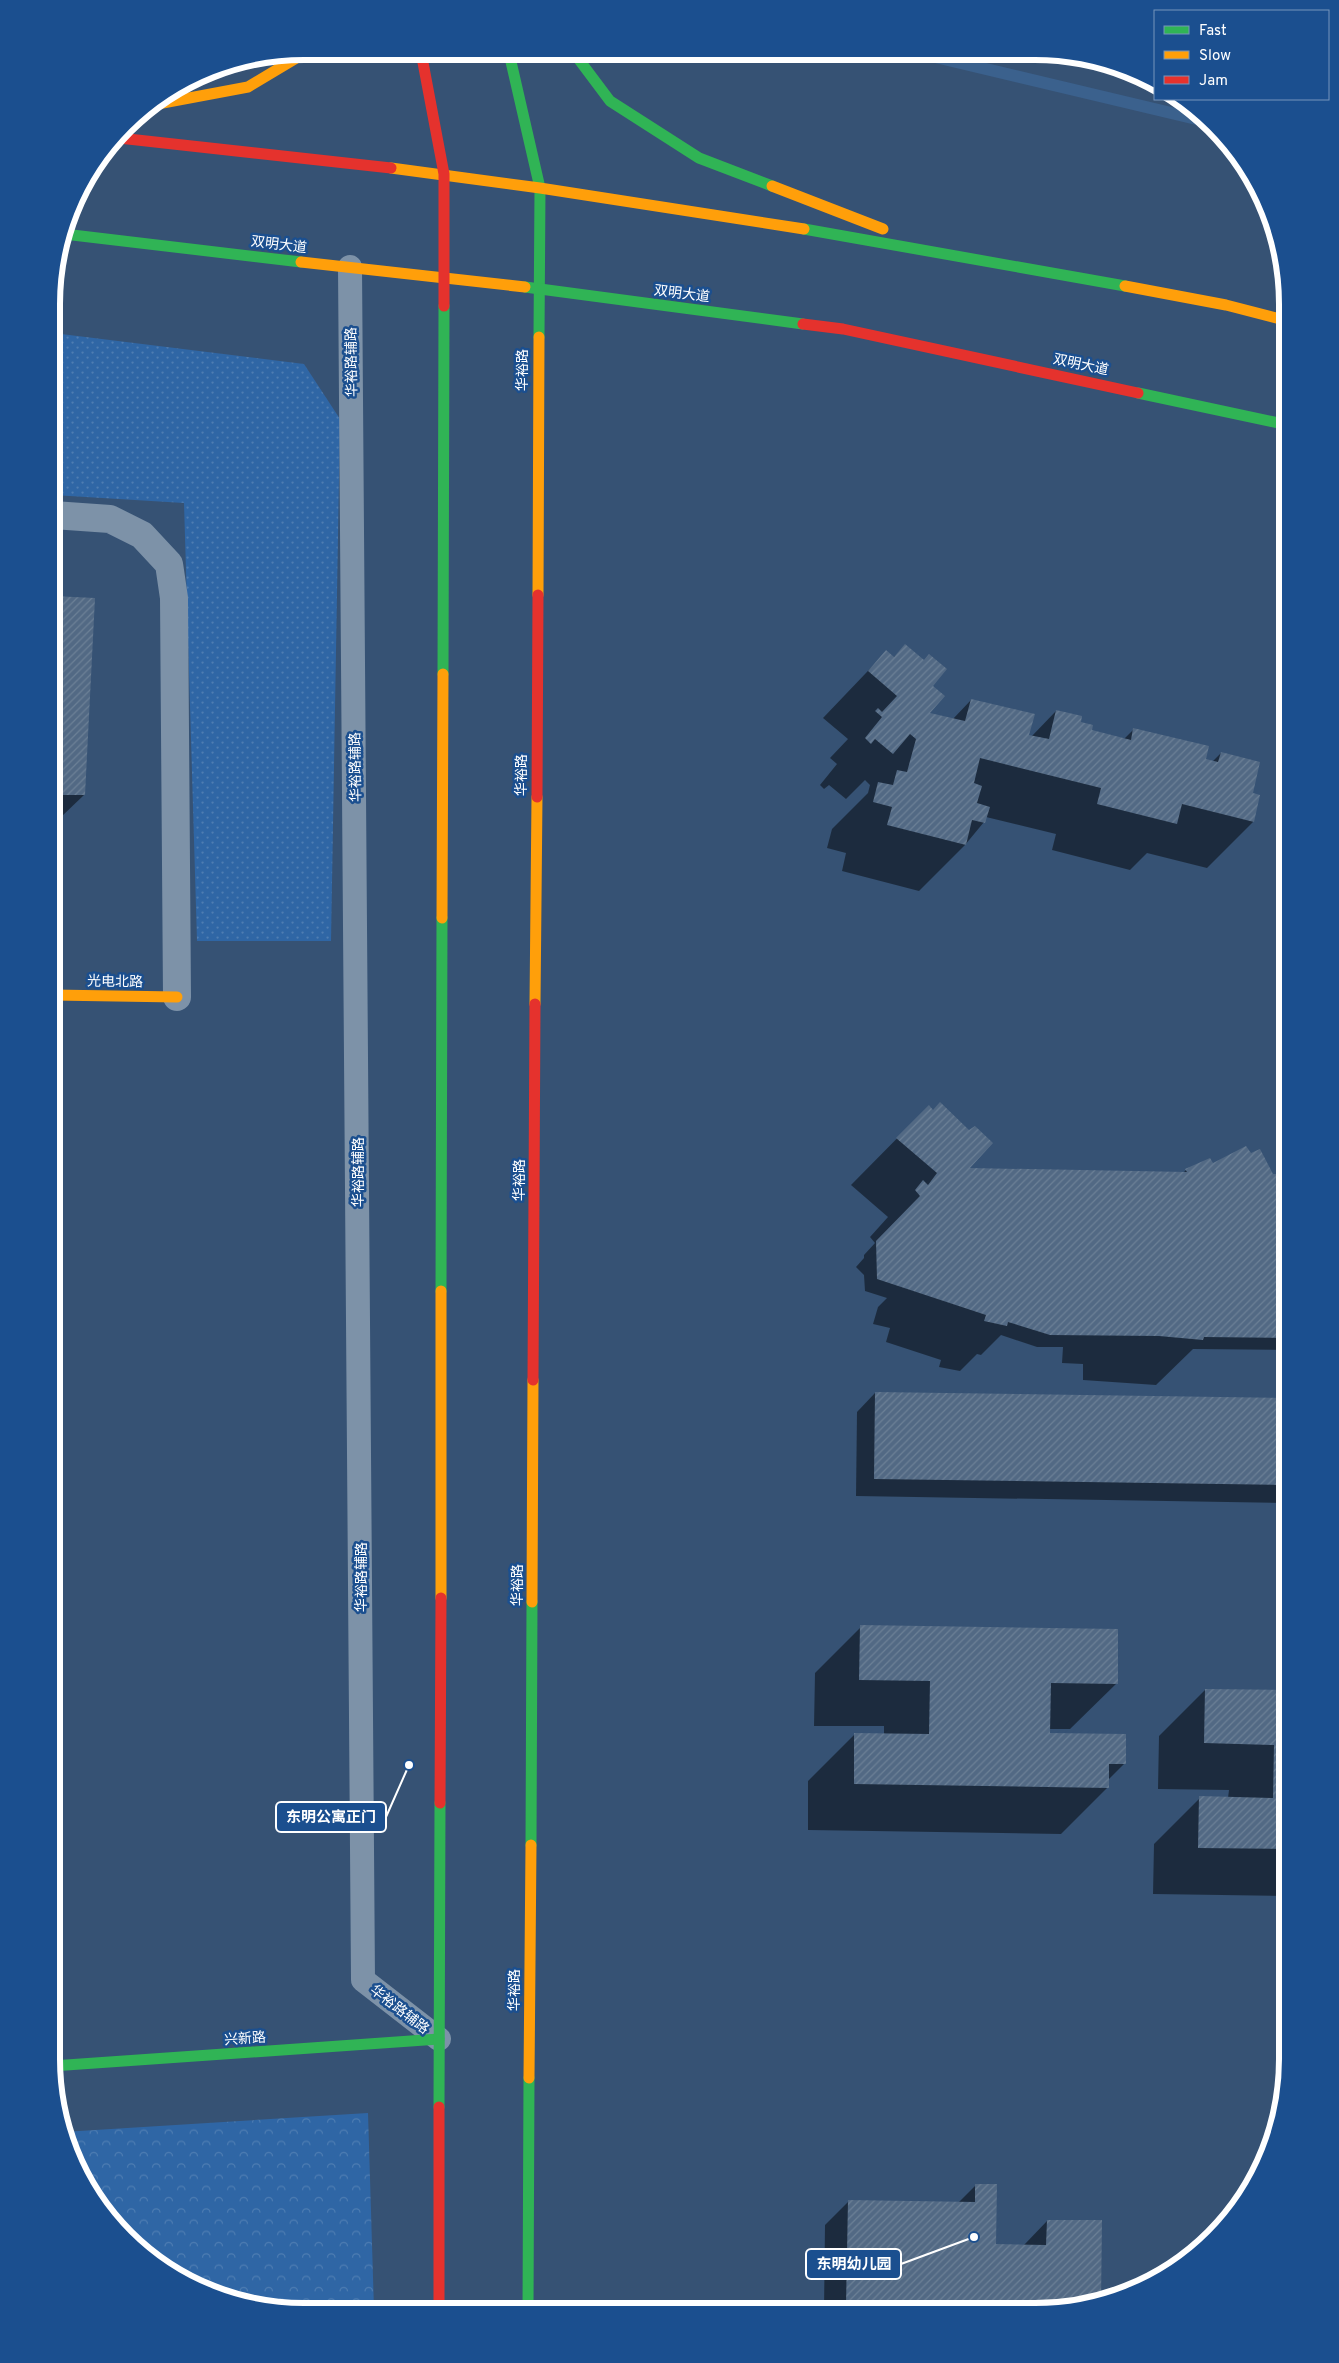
<svg xmlns="http://www.w3.org/2000/svg" width="1339" height="2363" font-family="Overpass,'Noto Sans SC',sans-serif">
<style>
.grass{fill:url(#grass-dots)}
.forest{fill:url(#forest-crowns)}
.shadow{fill:#0007}
.lines{fill:none;stroke-linecap:round;stroke-linejoin:round}
.stream{stroke:#3b618d;stroke-width:12}
.building{fill:url(#building-hatch)}
.lane{stroke:#7d92a8;stroke-width:24}
.street{stroke:#7d92a8;stroke-width:28}
.fast{stroke:#30b455;stroke-width:11}
.slow{stroke:#ff9f0a;stroke-width:11}
.jam{stroke:#e5322d;stroke-width:11}
.labels{text-anchor:middle;stroke-width:5;stroke-linejoin:round;paint-order:stroke}
.street-label{font-size:14px;fill:#fff;stroke:#1b4f8f}
.rim{fill:none;stroke:#fff;stroke-width:6}
.leader{fill:none;stroke:#fff;stroke-width:2}
.callout-dot{fill:#fff;stroke:#1b4f8f;stroke-width:2}
.callout{fill:#1b4f8f;stroke:#fff;stroke-width:2}
.callout-label{font-size:15px;text-anchor:middle;font-weight:bold;fill:#fff}
</style>
<defs>
<pattern id="grass-dots" width="8" height="8" patternUnits="userSpaceOnUse" patternTransform="scale(1.25)"><rect width="8" height="8" fill="#2f66a5"/><path d="M2 2h.1M6 6h.1" fill="none" stroke="#4e7db2" stroke-width="1.8" stroke-linecap="round"/></pattern>
<pattern id="forest-crowns" width="20" height="18" patternUnits="userSpaceOnUse" patternTransform="scale(1.25)"><rect width="20" height="18" fill="#2f66a5"/><path d="M2 6a3 3 0 1 1 6 0M12 15a3 3 0 1 1 6 0" fill="none" stroke="#4e7db2"/></pattern>
<pattern id="building-hatch" width="6" height="6" patternUnits="userSpaceOnUse" patternTransform="scale(1.25)"><rect width="6" height="6" fill="#526984"/><path d="M-1 1l2-2M0 6l6-6M5 7l2-2" fill="none" stroke="#6c8096"/></pattern>
</defs>
<rect width="100%" height="100%" fill="#365274"/>
<path class="grass" d="M53 333 304 364 340 419 331 941H197L184 503 53 495Z"/>
<path class="forest" d="M368 2113 374 2310H271L192 2286 137 2249 94 2200 65 2141 63 2132Z"/>
<g class="shadow">
<path d="M53 597 94 600 84 795 60 818H53Z"/>
<path d="M905 646 931 686 928 714 952 720 971 700 1031 737 1056 711 1090 731 1124 739 1134 729 1212 762 1221 753 1251 794 1253 822 1207 868 1147 853 1130 870 1052 850 1056 834 986 817 984 822 965 845 919 891 842 871 846 853 827 848 832 829 868 793 870 785 865 780 846 799 829 785 824 789 820 785 837 764 830 758 848 739 823 718 886 652 893 658Z"/>
<path d="M928 1107 967 1169 1183 1173 1186 1170 1212 1165 1273 1175 1287 1176V1350L1193 1349 1156 1385 1083 1380V1364L1062 1363 1063 1347H1037L1001 1335 981 1355 977 1354 960 1371 939 1367 941 1360 886 1342 890 1328 873 1324 878 1307 887 1298 865 1291 864 1275 856 1267 864 1258V1255L875 1243 870 1237 888 1217 851 1185Z"/>
<path d="M875 1393 1287 1399V1503L856 1496 857 1412Z"/>
<path d="M861 1627 1117 1683 1070 1729H1049V1734L1125 1763 1107 1781V1788L1061 1834 808 1830V1781L855 1734 884 1735V1726H814L815 1673Z"/>
<path d="M1205 1690 1287 1691V1896L1153 1894 1154 1844 1200 1798H1228L1229 1790 1158 1789 1159 1736Z"/>
<path d="M976 2185 995 2245H1024L1047 2221 1100 2301 1035 2312 824 2311 825 2225 848 2202 958 2203Z"/>
</g>
<g class="lines">
<path class="stream" d="M927 55 1209 122"/>
</g>
<g class="building">
<path d="M53 596 95 598 85 795H53Z"/>
<path d="M905 644 924 660 929 654 947 669 933 686 945 696 930 713 965 721 971 699 1035 714 1029 735 1049 739 1056 710 1082 716 1081 722 1093 725 1092 730 1131 740 1133 728 1209 746 1206 759 1218 762 1221 752 1260 762 1253 793 1260 795 1254 822 1182 804 1177 824 1097 804 1101 788 980 758 974 783 982 786 977 803 990 807 985 823 972 820 966 845 887 825 892 807 873 802 878 782 893 785 897 770 907 772 916 739 910 734 893 754 875 739 871 744 865 738 882 717 875 711 878 708 882 712 897 696 868 671 886 650 894 657Z"/>
<path d="M940 1102 969 1130 975 1126 993 1143 970 1168 1187 1172 1185 1169 1210 1158 1213 1163 1246 1146 1251 1153 1260 1149 1273 1174H1287V1338L1204 1337 1203 1340 1159 1336 1050 1335 1008 1322 1007 1326 984 1321 986 1315 877 1279 876 1241 920 1196 915 1190 923 1180 928 1185 937 1173 896 1138 929 1105 933 1110Z"/>
<path d="M875 1392 1287 1398V1485L874 1479Z"/>
<path d="M860 1625 1118 1629V1684L1051 1683 1050 1733 1126 1734V1764H1109V1788L854 1784V1733L929 1734 930 1681 859 1680Z"/>
<path d="M1205 1689 1287 1690V1849L1198 1848 1199 1796 1273 1798 1274 1745 1204 1743Z"/>
<path d="M975 2184H997L996 2244 1046 2245 1047 2220H1102L1101 2301 1056 2308H1033V2312L894 2311V2306L846 2305 848 2200 975 2202Z"/>
</g>
<g class="lines">
<path class="lane" d="M350 267 363 1980 439 2039"/>
<path class="street" d="M53 515 110 519 142 535 169 564 174 598 177 997"/>
<g class="fast">
<path d="M509 53 540 188 539 337"/>
<path d="M574 53 610 101 699 158 772 186"/>
<path d="M804 229 1125 286"/>
<path d="M64 234 301 262"/>
<path d="M525 287 803 324"/>
<path d="M1138 393 1288 425"/>
<path d="M443 674 444 306"/>
<path d="M441 1291 442 918"/>
<path d="M531 1845 532 1602"/>
<path d="M52 2066 439 2039"/>
<path d="M439 2107 440 1803"/>
<path d="M528 2310 529 2078"/>
</g>
<g class="slow">
<path d="M152 105 248 87 308 51"/>
<path d="M391 168 540 188 804 229"/>
<path d="M772 186 883 229"/>
<path d="M301 262 525 287"/>
<path d="M1125 286 1226 305 1288 321"/>
<path d="M538 595 539 337"/>
<path d="M442 918 443 674"/>
<path d="M53 995 177 997"/>
<path d="M535 1004 537 797"/>
<path d="M441 1598V1291"/>
<path d="M532 1602 533 1380"/>
<path d="M529 2078 531 1845"/>
</g>
<g class="jam">
<path d="M421 52 444 174V306"/>
<path d="M119 138 391 168"/>
<path d="M803 324 843 329 1138 393"/>
<path d="M537 797 538 595"/>
<path d="M533 1380 535 1004"/>
<path d="M440 1803 441 1598"/>
<path d="M439 2310V2107"/>
</g>
</g>
<g class="labels">
<g class="street-label">
<text transform="translate(279 244) rotate(7)" y="5">双明大道</text>
<text transform="translate(682 293) rotate(7)" y="5">双明大道</text>
<text transform="translate(351 362) rotate(-91)" y="5">华裕路辅路</text>
<text transform="translate(1081 364) rotate(12)" y="5">双明大道</text>
<text transform="translate(522 370) rotate(-90)" y="5">华裕路</text>
<text transform="translate(355 767) rotate(-91)" y="5">华裕路辅路</text>
<text transform="translate(521 775) rotate(-90)" y="5">华裕路</text>
<text transform="translate(115 981) rotate(1)" y="5">光电北路</text>
<text transform="translate(358 1172) rotate(-90)" y="5">华裕路辅路</text>
<text transform="translate(519 1180) rotate(-90)" y="5">华裕路</text>
<text transform="translate(361 1577) rotate(-90)" y="5">华裕路辅路</text>
<text transform="translate(517 1585) rotate(-90)" y="5">华裕路</text>
<text transform="translate(514 1990) rotate(-90)" y="5">华裕路</text>
<text transform="translate(400 2009) rotate(38)" y="5">华裕路辅路</text>
<text transform="translate(245 2038) rotate(-4)" y="5">兴新路</text>
</g>
</g>
<path d="M0 0H1339V2363H0ZM304 60H1035A244 244 0 0 1 1279 304V2059A244 244 0 0 1 1035 2303H304A244 244 0 0 1 60 2059V304A244 244 0 0 1 304 60Z" fill="#1b4f8f" fill-rule="evenodd"/>
<path class="rim" d="M304 60H1035A244 244 0 0 1 1279 304V2059A244 244 0 0 1 1035 2303H304A244 244 0 0 1 60 2059V304A244 244 0 0 1 304 60Z"/>
<path class="leader" d="M409 1765L386 1817M974 2237L901 2264"/>
<g class="callout-dot">
<circle cx="409" cy="1765" r="5"/>
<circle cx="974" cy="2237" r="5"/>
</g>
<g class="callout">
<rect x="276" y="1802" width="110" height="30" rx="5"/>
<rect x="806" y="2249" width="95" height="30" rx="5"/>
</g>
<g class="callout-label">
<text x="331" y="1822">东明公寓正门</text>
<text x="854" y="2269">东明幼儿园</text>
</g>
<rect x="1154" y="10" width="175" height="90" fill="#1b4f8f" stroke="#7695bc"/>
<rect x="1164" y="26" width="25" height="8" fill="#30b455" stroke="#7695bc"/>
<text x="1199" y="35" font-size="15" fill="#ffffff">Fast</text>
<rect x="1164" y="51" width="25" height="8" fill="#ff9f0a" stroke="#7695bc"/>
<text x="1199" y="60" font-size="15" fill="#ffffff">Slow</text>
<rect x="1164" y="76" width="25" height="8" fill="#e5322d" stroke="#7695bc"/>
<text x="1199" y="85" font-size="15" fill="#ffffff">Jam</text>
</svg>
